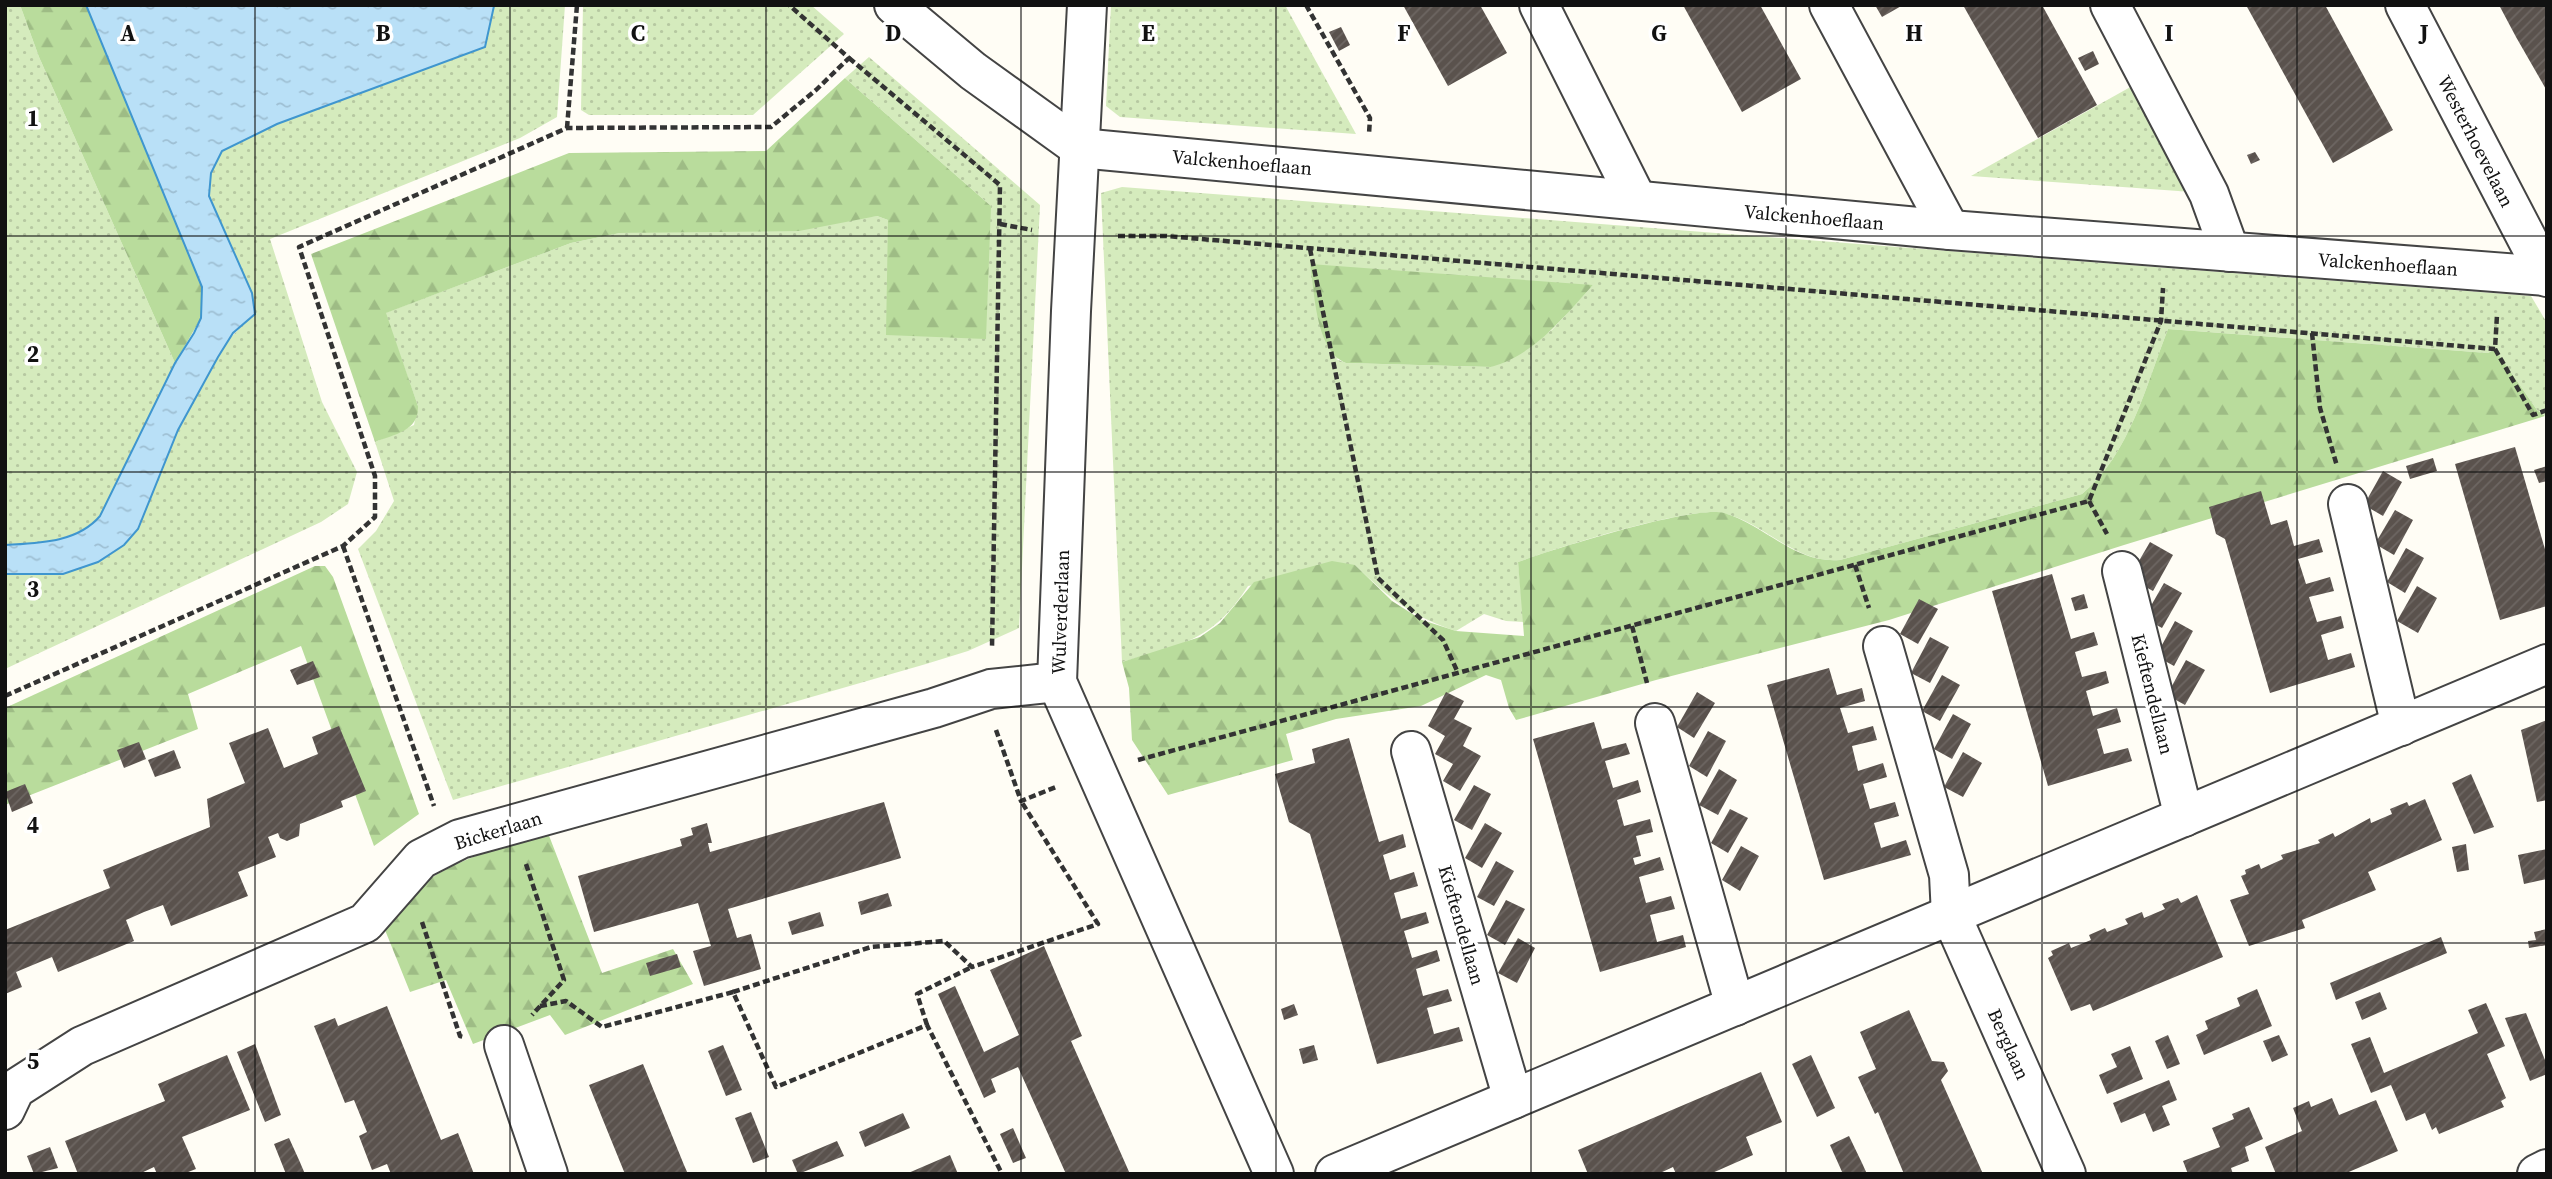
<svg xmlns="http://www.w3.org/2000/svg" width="2552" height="1179" font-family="'Source Serif 4',serif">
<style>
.grass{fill:url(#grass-dots);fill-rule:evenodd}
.forest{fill:url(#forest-firs)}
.water{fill:url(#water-ripples);stroke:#3f96cf;stroke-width:2}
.building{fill:url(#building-hatch)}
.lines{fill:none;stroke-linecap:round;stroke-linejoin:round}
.minor-casing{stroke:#444;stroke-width:42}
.path{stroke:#333;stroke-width:4.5;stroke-dasharray:7 3.5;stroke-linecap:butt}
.minor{stroke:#fff;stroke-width:38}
.grid{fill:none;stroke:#111;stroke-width:2;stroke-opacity:0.55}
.labels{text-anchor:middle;stroke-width:7;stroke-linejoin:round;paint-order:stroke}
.street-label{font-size:19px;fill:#111;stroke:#fff}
.grid-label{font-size:23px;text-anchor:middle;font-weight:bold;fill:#111;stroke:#fff;stroke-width:7;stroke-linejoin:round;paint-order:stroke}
</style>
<defs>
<pattern id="grass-dots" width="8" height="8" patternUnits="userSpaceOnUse" patternTransform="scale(1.75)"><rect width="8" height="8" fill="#d5ebbd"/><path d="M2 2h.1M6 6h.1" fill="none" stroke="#b6c8a1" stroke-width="1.8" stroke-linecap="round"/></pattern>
<pattern id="forest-firs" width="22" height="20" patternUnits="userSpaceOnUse" patternTransform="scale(1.75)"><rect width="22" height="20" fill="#b9dc9c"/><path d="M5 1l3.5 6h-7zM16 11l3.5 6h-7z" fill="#9ebc85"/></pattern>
<pattern id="water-ripples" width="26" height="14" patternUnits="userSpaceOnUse" patternTransform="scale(1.75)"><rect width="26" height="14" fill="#b9e0f7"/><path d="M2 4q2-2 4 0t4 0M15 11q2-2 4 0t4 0" fill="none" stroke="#9ebfd3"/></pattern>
<pattern id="building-hatch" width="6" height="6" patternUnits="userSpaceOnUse" patternTransform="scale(1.75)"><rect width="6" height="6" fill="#5a524d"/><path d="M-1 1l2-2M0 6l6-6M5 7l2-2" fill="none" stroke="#6d6662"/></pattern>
</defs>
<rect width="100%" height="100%" fill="#fffdf5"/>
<g class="grass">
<path d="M5 5H20L39 57 175 363 107 505C86 542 43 542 5 545Z"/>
<path d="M494 5H565L557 117 520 138 270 239 322 402 357 472 348 504 321 522 5 669V574H63L124 545 138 529 178 430 226 342 241 327 252 293 209 196 211 173 222 151 277 124 485 47Z"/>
<path d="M583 5H811L844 34 753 115H589L581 110Z"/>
<path d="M1111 5H1285L1356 134 1120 117 1106 106Z"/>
<path d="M869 57 1040 205 1019 628 968 651 926 664 453 800 358 549 376 531 394 501 375 442 414 425 418 406 385 313 571 243 620 233 701 230 877 216 888 220 991 206 845 78Z"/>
<path d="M2134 85 2192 192 1971 176Z"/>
<path d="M1122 187 2531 296 2547 323V417L2537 410 2495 349 2488 353 2168 329C2146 385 2130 454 2082 494L1840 560C1794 564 1765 522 1722 513 1688 506 1556 548 1518 562L1524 622 1506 621 1484 614 1456 631C1411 616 1389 598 1355 565L1248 586C1213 641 1181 645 1122 662L1101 193ZM1593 285 1552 330 1491 367 1346 363 1336 359Z"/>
</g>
<g class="forest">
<path d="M20 5H86L202 287 201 318 175 363 39 57Z"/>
<path d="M845 78 991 206 986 339 886 335 888 220 877 216 799 231 620 233 571 243 386 313 418 406C419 431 395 434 375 442L311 254 569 153 766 151Z"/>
<path d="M1310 264 1593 285C1564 317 1533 356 1491 367L1346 363C1315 350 1315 293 1310 264Z"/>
<path d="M2168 329 2488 353 2495 349 2537 410 2545 416 2124 545 1889 620 1656 680 1516 720 1509 708 1501 680 1486 675 1421 706 1336 719 1286 734 1293 760 1168 795 1132 740 1129 688 1122 662 1200 637 1220 623 1254 582 1332 561 1355 565 1392 601 1422 620 1456 631 1524 636 1518 562C1554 549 1693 505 1724 513 1765 525 1795 564 1840 560L2082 494C2130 454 2146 385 2168 329Z"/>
<path d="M315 566H325L333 577 419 814 374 846 301 646 188 694 198 729 5 805V708Z"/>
<path d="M548 833 602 973 673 949 693 984 565 1035 550 1015 473 1044 446 980 410 992 385 930C417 866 484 853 548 833Z"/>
</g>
<path class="water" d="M86 5 494 6 485 47 277 124 222 151 211 173 209 196 252 293 255 314 233 333 218 357 178 430 138 529 124 545 98 562 63 574H5V545C38 543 77 543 100 516L175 363 194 333 201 318 202 287Z"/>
<g class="building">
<path d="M1403 5H1480L1507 53 1448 86Z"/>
<path d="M1683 5H1760L1801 79 1742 112Z"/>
<path d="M1875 5H1903L1882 17Z"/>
<path d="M1963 5H2042L2097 105 2038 138Z"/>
<path d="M2246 5H2325L2393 130 2333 163Z"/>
<path d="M2499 5H2547V91L2516 37Z"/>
<path d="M1341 27 1350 45 1339 51 1329 32Z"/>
<path d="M2093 51 2099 64 2085 71 2078 58Z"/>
<path d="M2255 152 2260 160 2251 164 2247 155Z"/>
<path d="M2515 447 2547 556V606L2500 620 2455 464Z"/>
<path d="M2433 458 2437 471 2410 479 2406 466Z"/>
<path d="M2547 466V481L2539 483 2534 470Z"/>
<path d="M2383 471 2402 482 2383 516 2364 505Z"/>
<path d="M2261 491 2271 525 2287 520 2294 546 2319 539 2323 552 2298 559 2306 584 2330 577 2334 591 2309 597 2317 622 2341 616 2344 628 2321 635 2328 660 2351 653 2355 667 2270 693 2225 539 2216 534 2209 507Z"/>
<path d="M2395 510 2413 520 2394 555 2375 544Z"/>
<path d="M2150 542 2173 555 2153 591 2129 578Z"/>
<path d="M2406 548 2424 558 2405 593 2387 582Z"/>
<path d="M2052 574 2071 639 2094 632 2098 645 2075 652 2082 677 2106 671 2109 683 2086 691 2093 716 2117 708 2121 722 2097 729 2104 754 2128 748 2132 761 2048 786 1992 591Z"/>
<path d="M2164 583 2182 593 2162 628 2144 618Z"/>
<path d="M2417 586 2437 598 2418 633 2397 621Z"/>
<path d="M2084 594 2088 608 2075 611 2071 598Z"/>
<path d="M1919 599 1938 609 1918 644 1900 634Z"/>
<path d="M2175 621 2193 631 2174 666 2156 656Z"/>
<path d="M1930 637 1949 647 1930 683 1911 673Z"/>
<path d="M2186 660 2205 670 2185 705 2167 695Z"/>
<path d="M313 661 320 677 297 685 290 670Z"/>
<path d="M1829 668 1837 695 1862 688 1865 701 1840 708 1848 733 1873 726 1877 740 1852 746 1858 771 1883 763 1887 777 1863 784 1870 809 1895 802 1899 816 1874 823 1881 848 1906 840 1911 855 1824 880 1767 685Z"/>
<path d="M1942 675 1960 685 1940 721 1922 711Z"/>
<path d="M1446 692 1464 701 1454 719 1472 728 1463 746 1481 756 1460 791 1443 781 1453 764 1435 754 1445 736 1428 726Z"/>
<path d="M1697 692 1715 703 1694 738 1677 727Z"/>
<path d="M1953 714 1971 724 1952 759 1934 749Z"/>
<path d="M2547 720V800L2537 802 2521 730Z"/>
<path d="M1594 722 1602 749 1626 743 1630 754 1605 761 1613 788 1638 780 1641 792 1617 800 1624 826 1650 819 1653 832 1636 836 1641 856 1633 858 1635 865 1660 857 1664 870 1639 877 1646 903 1671 896 1675 909 1650 915 1657 942 1683 935 1686 947 1600 972 1533 739Z"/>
<path d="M339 726 366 791 341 801 343 807 300 824 299 836 287 841 280 838 278 833 268 837 276 857 238 872 248 896 171 926 163 905 144 912 126 920 134 941 58 972 52 957 16 972 22 987 5 994V930L110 888 103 870 210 827 207 799 245 783 229 743 268 728 284 768 318 754 312 737Z"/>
<path d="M1708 731 1726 741 1707 777 1689 766Z"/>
<path d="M1349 738 1379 842 1403 834 1406 847 1383 855 1390 880 1414 872 1418 886 1394 893 1401 919 1426 912 1429 923 1404 931 1412 958 1437 950 1440 961 1416 969 1423 996 1448 989 1452 1001 1427 1008 1434 1034 1459 1027 1463 1041 1377 1064 1310 834 1289 822 1275 774 1315 763 1312 749Z"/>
<path d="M139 742 146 759 124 768 117 750Z"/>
<path d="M174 750 181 768 155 777 148 760Z"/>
<path d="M1963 752 1982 763 1963 797 1944 787Z"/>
<path d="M1719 769 1737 780 1718 815 1699 805Z"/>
<path d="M2471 774 2494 827 2474 834 2452 783Z"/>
<path d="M25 784 33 803 12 812 5 792Z"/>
<path d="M1474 785 1491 794 1472 830 1454 820Z"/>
<path d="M2425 799 2442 840 2368 872 2376 890 2302 920 2305 928 2249 946 2230 900 2249 894 2241 876 2246 874 2245 870 2259 864 2261 869 2283 859 2281 855 2320 843 2318 840 2333 833 2335 837 2370 818 2371 823 2392 814 2390 809 2407 802 2409 806Z"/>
<path d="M884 802 901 858 728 909 737 938 751 934 761 969 704 986 693 951 711 946 698 903 594 932 578 876 682 846 680 839 693 835 691 828 707 823 712 843H708L710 852Z"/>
<path d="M1730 809 1748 818 1728 853 1711 843Z"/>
<path d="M1485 823 1502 833 1482 868 1465 858Z"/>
<path d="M2466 844 2469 870 2457 872 2452 847Z"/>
<path d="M1741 846 1759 856 1740 891 1722 880Z"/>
<path d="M2547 849V879L2524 884 2518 855Z"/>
<path d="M1496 861 1514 871 1494 906 1477 897Z"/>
<path d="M888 893 892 906 861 915 858 902Z"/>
<path d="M2197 895 2223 957 2093 1011 2090 1004 2071 1011 2048 958 2053 955 2051 951 2069 943 2071 948 2091 940 2089 935 2105 928 2107 932 2123 926 2128 924 2125 919 2142 912 2144 918 2165 909 2162 904 2178 898 2181 903Z"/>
<path d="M1506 900 1525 909 1505 945 1487 935Z"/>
<path d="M820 912 824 926 792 935 788 922Z"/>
<path d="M2547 929V945L2529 948 2528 941 2536 940 2534 932Z"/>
<path d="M2441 937 2447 953 2336 1000 2330 983Z"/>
<path d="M1518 938 1535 948 1517 983 1498 973Z"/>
<path d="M1044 946 1082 1036 1071 1041 1130 1174H1066L1018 1067 991 1079 996 1092 984 1098 938 994 955 986 984 1052 1019 1035 990 970Z"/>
<path d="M677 954 681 967 650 976 646 963Z"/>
<path d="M2257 989 2272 1026 2204 1055 2196 1035 2208 1029 2205 1021 2240 1006 2237 998Z"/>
<path d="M2380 992 2387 1009 2362 1020 2355 1002Z"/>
<path d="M2486 1003 2505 1046 2487 1054 2506 1098 2501 1101 2504 1107 2439 1134 2436 1127 2432 1130 2425 1113 2406 1121 2391 1085 2371 1093 2351 1044 2370 1037 2384 1073 2478 1033 2468 1010Z"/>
<path d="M1294 1004 1298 1015 1284 1020 1281 1009Z"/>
<path d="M387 1006 441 1140 458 1133 474 1174H391L387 1164 372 1170 359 1136 367 1132 354 1100 345 1103 314 1026 335 1018 338 1026Z"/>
<path d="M1909 1010 1932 1061 1944 1062 1948 1071 1941 1080 1983 1174H1904L1878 1112 1875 1114 1858 1077 1876 1069 1860 1032Z"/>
<path d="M2526 1013 2547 1065V1074L2530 1081 2505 1018Z"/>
<path d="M2168 1035 2180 1064 2167 1069 2155 1041Z"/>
<path d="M2279 1035 2288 1055 2272 1062 2263 1041Z"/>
<path d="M255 1044 281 1115 265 1122 237 1052Z"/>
<path d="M723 1045 742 1090 726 1096 708 1051Z"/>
<path d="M1314 1045 1318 1060 1303 1064 1299 1049Z"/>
<path d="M2130 1046 2143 1079 2107 1094 2099 1075 2117 1067 2111 1054Z"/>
<path d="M227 1055 250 1110 182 1137 196 1169 183 1174H157L154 1167 139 1174H78L65 1141 165 1101 158 1084Z"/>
<path d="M1811 1055 1835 1108 1817 1117 1792 1064Z"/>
<path d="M643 1064 684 1165 688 1174H625L603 1120 589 1085Z"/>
<path d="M1761 1072 1782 1122 1746 1137 1753 1155 1710 1174H1676L1673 1167 1658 1174H1588L1578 1150Z"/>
<path d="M2169 1080 2177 1100 2162 1106 2170 1125 2153 1132 2145 1113 2121 1123 2113 1103Z"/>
<path d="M2332 1098 2339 1115 2376 1100 2398 1151 2344 1174H2276L2265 1147 2302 1131 2293 1108 2309 1101 2311 1107Z"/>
<path d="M2249 1107 2263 1139 2245 1147 2249 1161 2231 1168 2233 1174H2188L2183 1161 2220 1147 2212 1128 2234 1119 2232 1114Z"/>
<path d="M751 1112 769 1157 753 1163 735 1118Z"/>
<path d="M903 1113 910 1128 865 1147 859 1132Z"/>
<path d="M1013 1128 1026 1158 1013 1163 1000 1134Z"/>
<path d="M1849 1136 1862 1163 1867 1174H1843L1830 1145Z"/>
<path d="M289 1138 299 1160 305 1174H286L274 1144Z"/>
<path d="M837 1141 844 1156 798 1174 792 1160Z"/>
<path d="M50 1147 58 1168 34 1174 27 1156Z"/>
<path d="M950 1155 958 1174H906Z"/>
</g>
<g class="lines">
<g class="minor-casing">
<g id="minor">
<path d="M894 5 973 71 1080 148 1950 230 2546 276"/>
<path d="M1087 5 1071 311 1057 682 1274 1174"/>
<path d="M1539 5 1637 200"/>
<path d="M1829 5 1950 230"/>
<path d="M2110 5 2209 194 2230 252"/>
<path d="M2405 5 2547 277"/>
<path d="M2348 504 2401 726"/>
<path d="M2122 571 2184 817"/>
<path d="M1883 646 1949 875 1951 915 2066 1174"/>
<path d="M1655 723 1735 1006"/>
<path d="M1411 751 1513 1099"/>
<path d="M504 1045 548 1174"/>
<path d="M5 1110 15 1089 82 1046 365 923 421 859 460 839 934 708 991 689 1057 682"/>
<path d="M1335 1174 2547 664"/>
<path d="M2537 1174 2547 1169"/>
</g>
</g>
<g class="path">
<path d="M1306 5 1370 118 1369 134"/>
<path d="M849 58 1000 185 992 648"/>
<path d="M567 128 577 5"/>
<path d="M1000 224 1032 230"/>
<path d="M1118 236H1166L2495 349 2497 315"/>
<path d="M1310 249 1378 578 1443 640 1458 673"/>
<path d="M2312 333 2320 408 2337 466"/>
<path d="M2495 349 2533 415 2547 410"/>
<path d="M2089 501 2107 534"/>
<path d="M343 546 434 806"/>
<path d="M1855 565 1869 608"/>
<path d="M1632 626 1647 683"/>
<path d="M5 696 343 546 375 517V476L299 247 567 128 771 127 816 90 849 58 789 5"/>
<path d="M996 730 1021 801 1056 787"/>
<path d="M1138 760 2089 501 2161 321 2163 288"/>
<path d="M526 864 564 980 532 1015"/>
<path d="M422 922 460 1036 464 1037"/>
<path d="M733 992 871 947 944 941 972 967 1098 924 1021 801"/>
<path d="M540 1006 566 1001 602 1027 733 992 776 1087 927 1025 1002 1174"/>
<path d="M927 1025 917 994 972 967"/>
</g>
<use href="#minor" class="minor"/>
</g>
<path class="grid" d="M255 5V1174M510 5V1174M766 5V1174M1021 5V1174M1276 5V1174M1531 5V1174M1786 5V1174M2042 5V1174M2297 5V1174M5 236H2547M5 472H2547M5 707H2547M5 943H2547"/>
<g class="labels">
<g class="street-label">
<text transform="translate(2476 141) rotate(63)" y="7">Westerhoevelaan</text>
<text transform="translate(1242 162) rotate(5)" y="7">Valckenhoeflaan</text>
<text transform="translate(1814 217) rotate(5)" y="7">Valckenhoeflaan</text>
<text transform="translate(2388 264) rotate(4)" y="7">Valckenhoeflaan</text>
<text transform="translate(1060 612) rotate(-88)" y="7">Wulverderlaan</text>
<text transform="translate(2153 694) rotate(76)" y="7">Kieftendellaan</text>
<text transform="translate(498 830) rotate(-17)" y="7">Bickerlaan</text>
<text transform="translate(1462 925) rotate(74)" y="7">Kieftendellaan</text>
<text transform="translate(2009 1044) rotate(66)" y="7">Berglaan</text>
</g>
</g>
<g class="grid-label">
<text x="128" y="41">A</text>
<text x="383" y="41">B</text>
<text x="638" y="41">C</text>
<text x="893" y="41">D</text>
<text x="1148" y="41">E</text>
<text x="1404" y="41">F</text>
<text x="1659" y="41">G</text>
<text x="1914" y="41">H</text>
<text x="2169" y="41">I</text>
<text x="2424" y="41">J</text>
<text x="33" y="126">1</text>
<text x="33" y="362">2</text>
<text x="33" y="597">3</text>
<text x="33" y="833">4</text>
<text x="33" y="1069">5</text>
</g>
<rect width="2552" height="1179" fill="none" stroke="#111111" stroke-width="14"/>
</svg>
